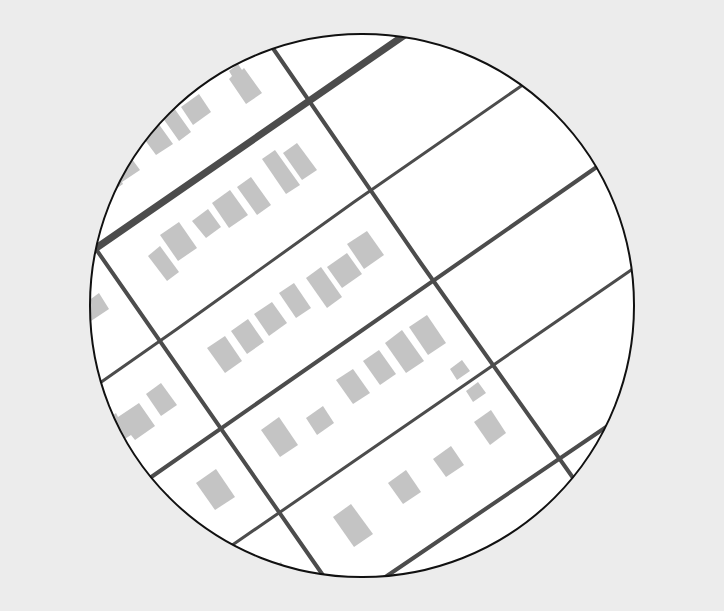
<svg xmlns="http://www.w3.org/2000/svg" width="724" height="611" font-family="'Titillium Web',sans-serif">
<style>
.building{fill:#c4c4c4}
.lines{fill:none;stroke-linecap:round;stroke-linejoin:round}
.service{stroke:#4c4c4c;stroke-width:3}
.minor{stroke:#4c4c4c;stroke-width:4}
.tertiary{stroke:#4c4c4c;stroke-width:7}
.rim{fill:none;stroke:#111;stroke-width:2}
</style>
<rect width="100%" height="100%" fill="#fff"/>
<g class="building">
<path d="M238 64 242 70 244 68 262 93 246 104 229 79 232 76 229 71Z"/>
<path d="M199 94 211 112 193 125 181 107Z"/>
<path d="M178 98 181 102 174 108 191 132 179 141 160 114 165 108Z"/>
<path d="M158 123 173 144 156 155 142 136 148 129Z"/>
<path d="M297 143 317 170 302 180 283 153Z"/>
<path d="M275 150 300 185 286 194 262 159Z"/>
<path d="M128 155H129L140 170 122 182 123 184 107 195Z"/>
<path d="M251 177 271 205 257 215 237 187Z"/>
<path d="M230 190 248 215 229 228 212 203Z"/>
<path d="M208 209 221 227 206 238 192 221Z"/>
<path d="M179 222 197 248 178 261 160 235Z"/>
<path d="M367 231 384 255 364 269 347 244Z"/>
<path d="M160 246 179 272 167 281 148 256Z"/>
<path d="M347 253 362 274 342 288 327 267Z"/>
<path d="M321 267 342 297 327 308 306 278Z"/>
<path d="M294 283 311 308 296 318 279 293Z"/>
<path d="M99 293 109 309 88 323 85 319 84 304Z"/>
<path d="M272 302 287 323 269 336 254 314Z"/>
<path d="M427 315 446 343 428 355 409 327Z"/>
<path d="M248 319 264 342 247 354 231 331Z"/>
<path d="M402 330 424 361 406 373 385 343Z"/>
<path d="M225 336 242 361 225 373 207 348Z"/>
<path d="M379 350 396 374 380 385 363 361Z"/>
<path d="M462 360 470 371 457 380 450 369Z"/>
<path d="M353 369 370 393 353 404 336 380Z"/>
<path d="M478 382 486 393 473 402 466 391Z"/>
<path d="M161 383 177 405 161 416 146 394Z"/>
<path d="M139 403 155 426 135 440 131 435 120 442 108 419 116 413 118 417Z"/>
<path d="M323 406 334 423 317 435 306 418Z"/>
<path d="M491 410 506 433 490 445 474 422Z"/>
<path d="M279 417 298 445 280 457 261 430Z"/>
<path d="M451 446 464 465 446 477 433 459Z"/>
<path d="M216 469 235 497 215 510 196 483Z"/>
<path d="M406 470 421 492 403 504 388 483Z"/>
<path d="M168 494 185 519 162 499Z"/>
<path d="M351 504 373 534 354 547 333 517Z"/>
<path d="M281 562 288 573 272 568Z"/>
</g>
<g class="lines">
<g class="service">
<path d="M97 385 177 329 354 202 527 82"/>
<path d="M228 548 637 266"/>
</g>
<g class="minor">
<path d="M270 44 420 262 576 482"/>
<path d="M91 242 327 581"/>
<path d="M147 480 601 164"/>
<path d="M378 582 615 421"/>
</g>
<path class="tertiary" d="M89 253 409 32"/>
</g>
<path d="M0 0H724V611H0ZM361 34H363A271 271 0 0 1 634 305V306A271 271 0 0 1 363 577H361A271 271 0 0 1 90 306V305A271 271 0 0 1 361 34Z" fill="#ececec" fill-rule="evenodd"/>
<path class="rim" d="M361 34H363A271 271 0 0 1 634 305V306A271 271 0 0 1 363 577H361A271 271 0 0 1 90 306V305A271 271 0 0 1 361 34Z"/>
</svg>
